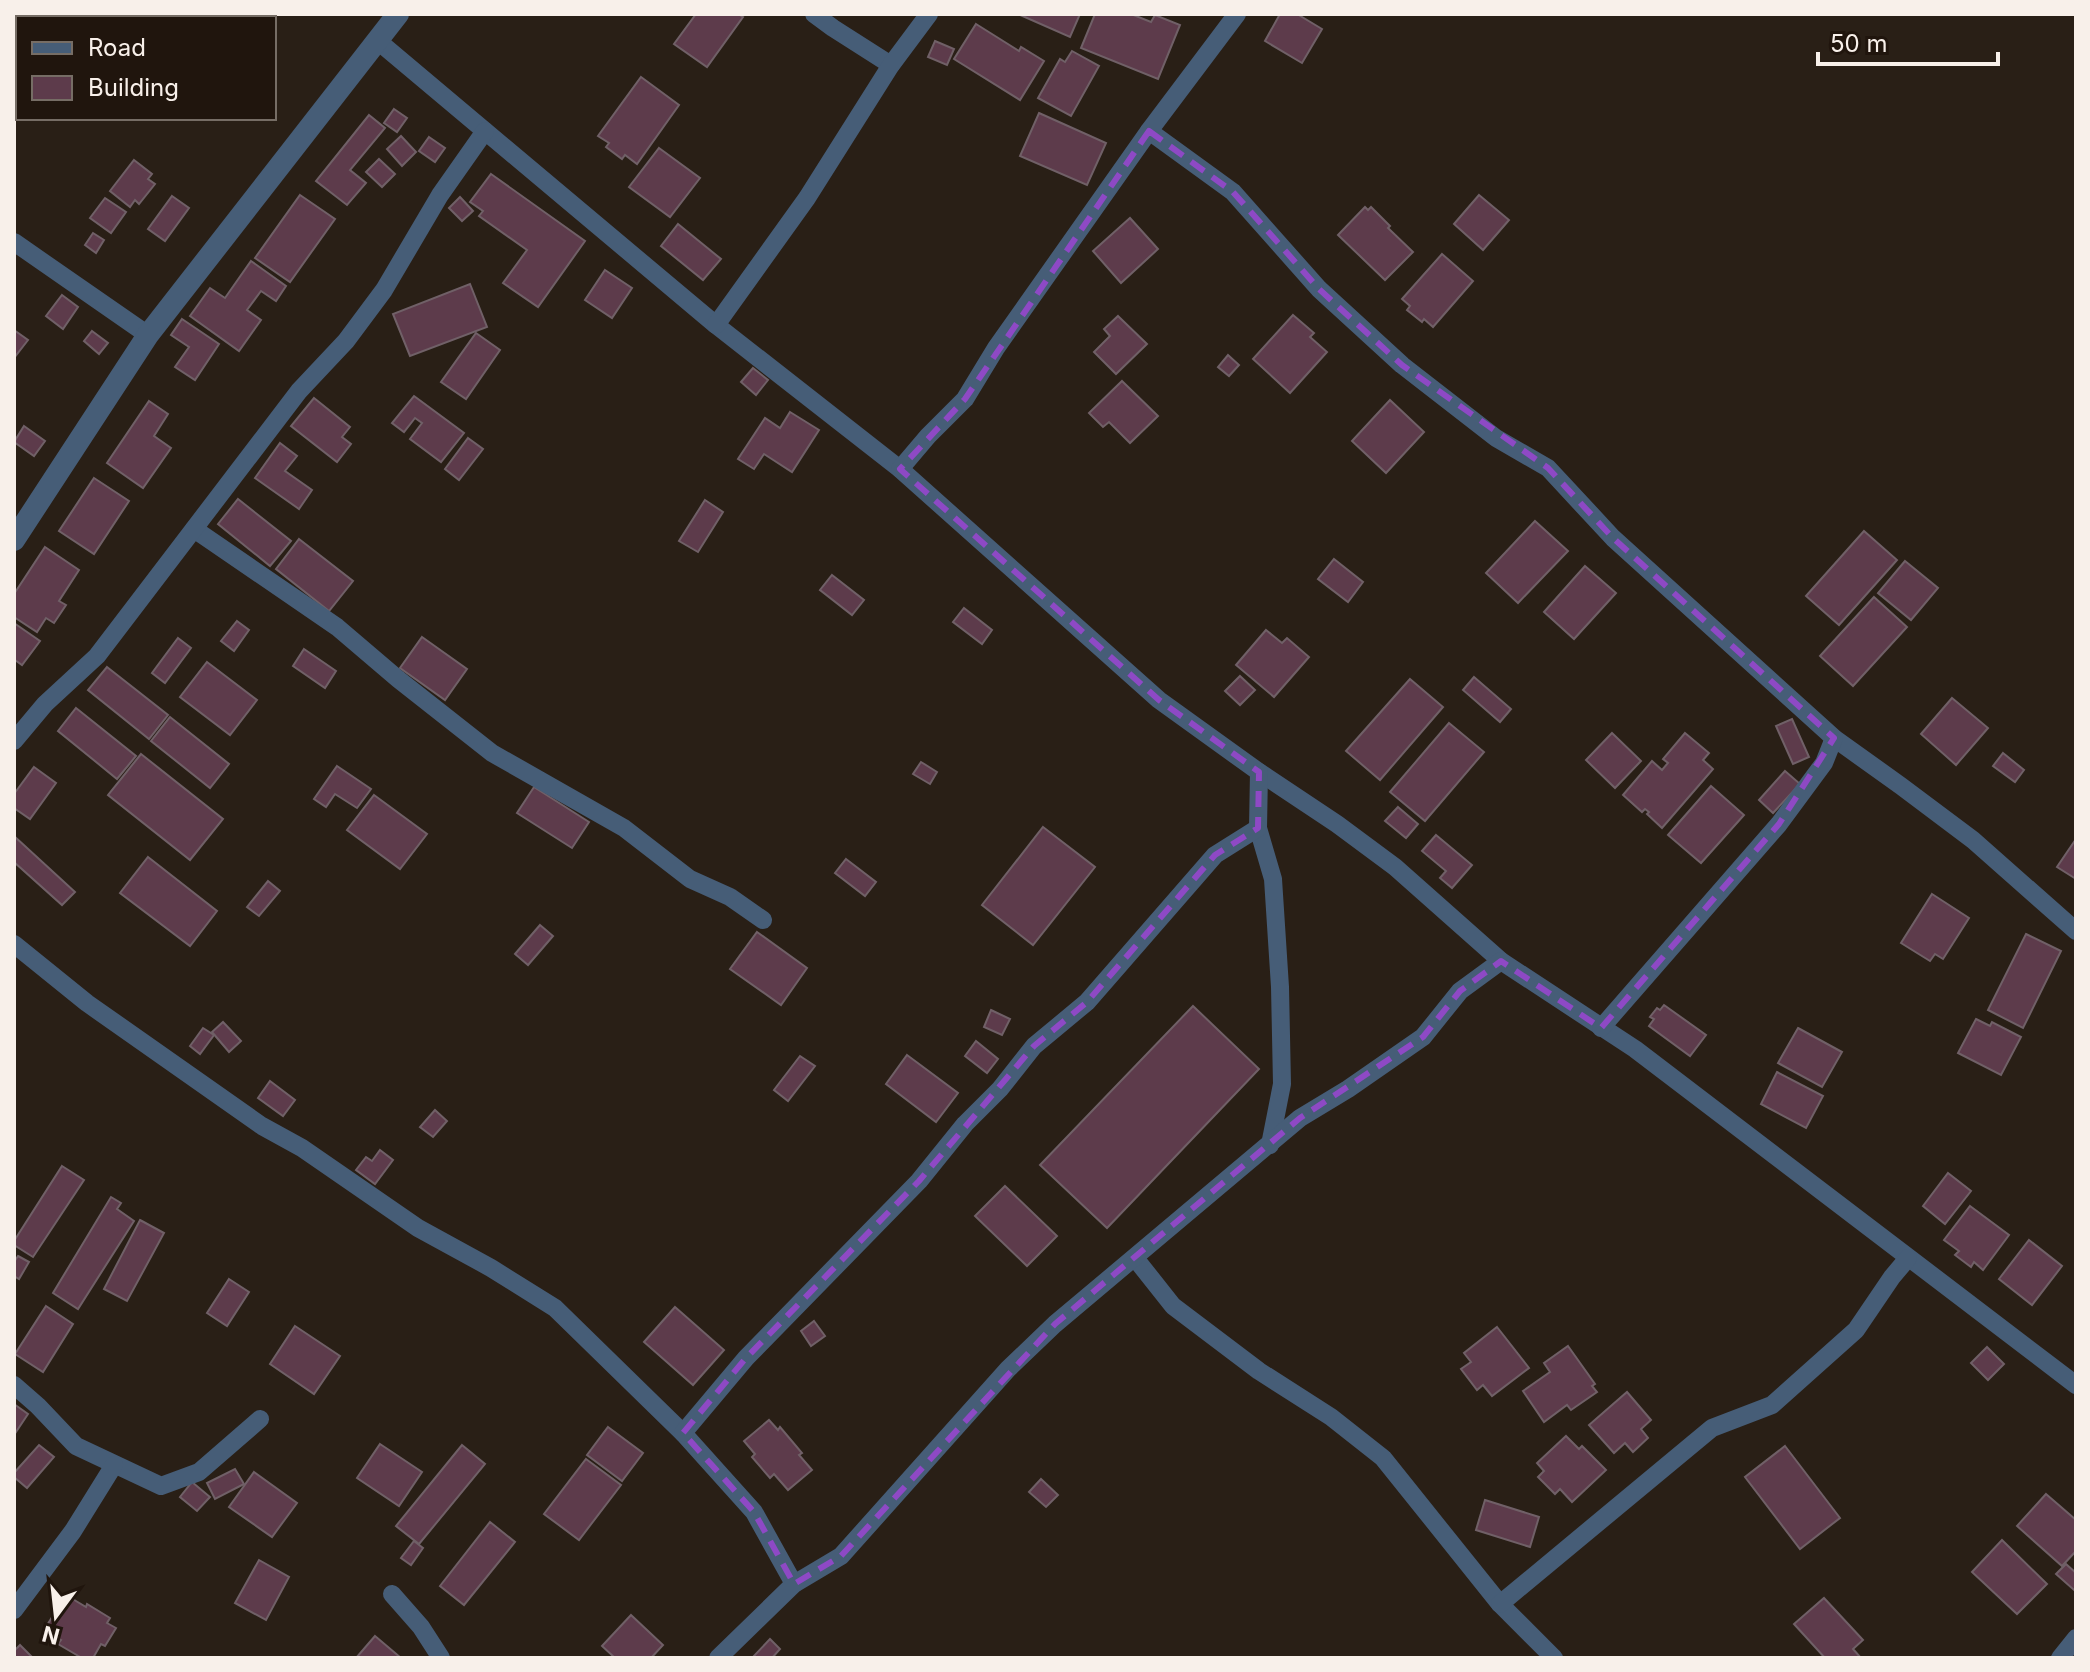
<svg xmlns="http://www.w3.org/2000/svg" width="2090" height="1672" font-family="Inter,sans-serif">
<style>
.building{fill:#5d3b4b;stroke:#706067;stroke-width:2}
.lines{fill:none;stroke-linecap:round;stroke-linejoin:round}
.minor{stroke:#465d77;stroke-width:18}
.tertiary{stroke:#465d77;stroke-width:22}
.marked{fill:none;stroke:#8e49c5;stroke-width:6;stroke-dasharray:16 10;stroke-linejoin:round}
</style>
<rect width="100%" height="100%" fill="#291f16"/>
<g class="building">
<path d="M43 14H102L107 18H40Z"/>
<path d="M159 14H193L190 18H156Z"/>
<path d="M696 14H738L743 17 707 67 674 44Z"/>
<path d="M1018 14H1080L1070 37Z"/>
<path d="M1095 14H1131L1151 22 1155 15 1180 25 1158 79 1081 48Z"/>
<path d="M1280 14H1297L1322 29 1302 63 1265 41Z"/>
<path d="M976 24 1019 51 1021 47 1044 61 1020 100 954 59Z"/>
<path d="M935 41 954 49 947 65 928 57Z"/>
<path d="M1072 51 1099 66 1071 116 1038 98 1060 59 1065 62Z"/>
<path d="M641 77 679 105 637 164 625 155 622 159 606 147 609 143 598 136Z"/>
<path d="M394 109 407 118 397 132 384 123Z"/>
<path d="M1039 113 1106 143 1087 185 1020 156Z"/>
<path d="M369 115 385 128 350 170 366 183 347 205 316 181Z"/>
<path d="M401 136 416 152 402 166 387 149Z"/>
<path d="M429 137 445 148 435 162 419 151Z"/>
<path d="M659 148 700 178 670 217 629 187Z"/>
<path d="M379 159 395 174 382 187 366 172Z"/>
<path d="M134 160 152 174 148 179 155 184 139 204 135 200 130 207 110 191Z"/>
<path d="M491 174 585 241 538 307 503 283 527 250 479 216 483 211 470 202Z"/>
<path d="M300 195 335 219 290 282 255 258Z"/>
<path d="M1479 195 1509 220 1483 250 1454 224Z"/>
<path d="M172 196 189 208 165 241 148 229Z"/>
<path d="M460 197 473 211 462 221 449 208Z"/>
<path d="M105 198 126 212 111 233 90 218Z"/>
<path d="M1365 207 1368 210 1371 207 1390 226 1388 228 1413 252 1385 280 1338 235Z"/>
<path d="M1130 218 1158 249 1121 283 1093 251Z"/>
<path d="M678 224 721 259 703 280 661 246Z"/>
<path d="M93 233 104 240 96 253 85 245Z"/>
<path d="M1442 254 1473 281 1433 327 1424 319 1422 322 1407 310 1410 306 1402 299Z"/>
<path d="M251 261 286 286 276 301 261 291 247 310 261 320 239 351 190 316 210 288 225 298Z"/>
<path d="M605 270 632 288 612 318 585 300Z"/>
<path d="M470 284 487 327 410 356 393 314Z"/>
<path d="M62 295 78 307 63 329 46 316Z"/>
<path d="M1293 315 1314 333 1310 337 1327 352 1290 393 1253 359Z"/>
<path d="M1118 316 1147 344 1116 374 1094 352 1110 336 1104 329Z"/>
<path d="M182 319 219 344 195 380 175 367 189 347 171 335Z"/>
<path d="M14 330 28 340 14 358Z"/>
<path d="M92 331 108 343 99 354 84 341Z"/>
<path d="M476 333 500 350 466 399 441 382Z"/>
<path d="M1228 355 1239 365 1229 376 1218 367Z"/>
<path d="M753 368 768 380 756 395 741 382Z"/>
<path d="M1122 381 1158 416 1130 443 1109 422 1103 427 1089 413Z"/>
<path d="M414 396 464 433 441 462 410 439 422 423 415 418 404 432 392 423Z"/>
<path d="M314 398 350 427 342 437 351 444 337 462 291 426Z"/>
<path d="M1390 400 1424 432 1386 473 1352 441Z"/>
<path d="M149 401 168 414 154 436 171 448 143 488 107 463Z"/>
<path d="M790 412 819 430 792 472 764 454 754 469 738 459 765 418 780 428Z"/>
<path d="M24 426 45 441 34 456 14 442Z"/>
<path d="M468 438 483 449 459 480 445 469Z"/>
<path d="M280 443 297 456 285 471 312 490 299 509 255 478Z"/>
<path d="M94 478 129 501 94 554 59 531Z"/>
<path d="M238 499 291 541 270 566 218 524Z"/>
<path d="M705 500 723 512 698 552 679 541Z"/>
<path d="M1535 521 1568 551 1518 603 1486 573Z"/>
<path d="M1864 531 1897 560 1839 625 1806 596Z"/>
<path d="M299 539 353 581 329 611 276 569Z"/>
<path d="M45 547 79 570 59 601 66 605 54 623 46 618 37 632 14 617V594Z"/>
<path d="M1334 559 1363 582 1348 602 1318 579Z"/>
<path d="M1905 561 1938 588 1911 620 1878 593Z"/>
<path d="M1585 566 1616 593 1574 639 1544 612Z"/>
<path d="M832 575 864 600 852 615 820 590Z"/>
<path d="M1874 597 1907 627 1853 686 1820 656Z"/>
<path d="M964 608 992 630 982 644 953 622Z"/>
<path d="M237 621 249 630 234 651 221 641Z"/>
<path d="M14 623 40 641 22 665 15 660 14 661Z"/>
<path d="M1266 630 1282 643 1287 638 1309 657 1274 697 1236 665Z"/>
<path d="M422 637 467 669 445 700 400 668Z"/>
<path d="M178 638 191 648 165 683 152 673Z"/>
<path d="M304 649 336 671 325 688 293 666Z"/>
<path d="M207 662 257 700 230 735 180 697Z"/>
<path d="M107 667 168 715 149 739 88 690Z"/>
<path d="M1240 676 1255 690 1240 705 1225 691Z"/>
<path d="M1474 677 1511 709 1500 722 1463 690Z"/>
<path d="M1410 679 1443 707 1380 780 1346 751Z"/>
<path d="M1952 698 1988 728 1956 765 1921 734Z"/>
<path d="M76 708 136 756 117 779 58 731Z"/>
<path d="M170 717 229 764 210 788 151 741Z"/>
<path d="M1792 719 1809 757 1793 764 1776 726Z"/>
<path d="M1449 723 1484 752 1425 821 1390 792Z"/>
<path d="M1612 733 1641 761 1615 788 1586 760Z"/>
<path d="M1685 733 1709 753 1703 760 1713 769 1662 828 1647 814 1649 812 1645 809 1642 812 1623 795 1652 761 1662 770 1668 763 1663 759Z"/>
<path d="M2003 753 2024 770 2015 782 1993 766Z"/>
<path d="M141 754 223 819 190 860 108 795Z"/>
<path d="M921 762 937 772 930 784 913 774Z"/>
<path d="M337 766 371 789 357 808 335 794 326 807 314 799Z"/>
<path d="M34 767 56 783 30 819 14 808V794Z"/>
<path d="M1785 771 1800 784 1773 813 1759 800Z"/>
<path d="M1711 786 1744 815 1701 863 1668 835Z"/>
<path d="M534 787 589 822 572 848 517 813Z"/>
<path d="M374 795 427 834 400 869 347 830Z"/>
<path d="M1398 807 1418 824 1406 838 1385 821Z"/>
<path d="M1043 827 1095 867 1033 945 982 905Z"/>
<path d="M1436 835 1472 865 1452 888 1440 878 1446 871 1422 851Z"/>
<path d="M14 836 75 892 62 905 14 862Z"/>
<path d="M2076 839V879L2057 867Z"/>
<path d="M148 857 217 911 190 946 120 893Z"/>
<path d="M846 859 876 882 865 896 835 873Z"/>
<path d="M268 881 280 891 259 916 247 907Z"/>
<path d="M1932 894 1969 918 1943 959 1935 954 1930 961 1901 943Z"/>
<path d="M540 925 553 936 528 965 515 954Z"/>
<path d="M757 932 807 968 781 1005 730 969Z"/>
<path d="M2026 934 2061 951 2023 1028 1988 1010Z"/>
<path d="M1664 1005 1706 1035 1690 1056 1649 1026 1654 1019 1650 1017 1657 1008 1660 1010Z"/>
<path d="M1193 1006 1259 1069 1107 1228 1040 1165Z"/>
<path d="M991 1010 1010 1019 1002 1035 984 1027Z"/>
<path d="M1976 1019 1990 1026 1992 1022 2021 1037 2001 1075 1958 1053Z"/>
<path d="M223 1022 241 1041 229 1052 212 1032Z"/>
<path d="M203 1028 214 1035 200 1054 190 1046Z"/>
<path d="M1798 1028 1842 1052 1822 1087 1778 1063Z"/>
<path d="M976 1041 998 1059 987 1073 965 1056Z"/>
<path d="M907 1055 958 1093 936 1122 886 1084Z"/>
<path d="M800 1056 815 1066 788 1101 774 1090Z"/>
<path d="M1777 1072 1823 1096 1806 1128 1761 1104Z"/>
<path d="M270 1081 295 1100 283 1116 258 1098Z"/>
<path d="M435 1110 447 1121 433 1137 420 1127Z"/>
<path d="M380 1150 393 1160 375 1184 356 1170 366 1157 372 1161Z"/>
<path d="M62 1166 84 1180 33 1257 14 1245V1241Z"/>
<path d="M1948 1173 1971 1191 1945 1224 1923 1206Z"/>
<path d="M1005 1186 1057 1236 1027 1266 975 1216Z"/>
<path d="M111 1197 121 1203 117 1209 134 1221 78 1309 53 1293Z"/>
<path d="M1970 1206 2009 1235 1983 1270 1974 1262 1971 1267 1955 1255 1959 1251 1944 1240Z"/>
<path d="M140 1220 164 1233 127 1301 104 1289Z"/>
<path d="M2029 1240 2062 1266 2032 1305 1999 1279Z"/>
<path d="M18 1256 29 1262 19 1279 14 1276V1262Z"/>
<path d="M229 1279 249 1292 227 1326 207 1313Z"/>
<path d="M46 1306 73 1324 43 1372 15 1354Z"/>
<path d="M675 1307 724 1350 693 1385 644 1342Z"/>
<path d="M814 1321 825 1336 811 1346 801 1331Z"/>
<path d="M295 1326 340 1356 314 1394 270 1364Z"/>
<path d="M1497 1327 1529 1368 1492 1396 1483 1385 1477 1390 1461 1369 1471 1362 1464 1353Z"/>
<path d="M1568 1346 1595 1384 1592 1386 1597 1392 1571 1410 1567 1405 1544 1422 1523 1391 1550 1372 1544 1363Z"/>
<path d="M1987 1347 2004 1364 1988 1380 1971 1363Z"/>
<path d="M1627 1392 1651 1420 1641 1429 1648 1438 1633 1452 1625 1443 1614 1453 1589 1425Z"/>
<path d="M14 1404 28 1414 14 1435Z"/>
<path d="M769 1420 778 1430 780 1427 802 1453 799 1455 812 1470 788 1490 774 1474 770 1478 752 1457 755 1454 744 1441Z"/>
<path d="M608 1427 643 1453 622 1481 587 1455Z"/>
<path d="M1566 1436 1579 1449 1582 1446 1606 1470 1572 1502 1560 1489 1555 1494 1538 1477 1544 1471 1537 1463Z"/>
<path d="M380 1444 422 1472 399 1506 357 1478Z"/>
<path d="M39 1445 54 1457 27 1488 14 1477V1473Z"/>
<path d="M462 1445 485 1464 419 1544 396 1526Z"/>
<path d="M1785 1446 1840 1518 1800 1549 1745 1477Z"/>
<path d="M586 1459 621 1485 579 1540 544 1514Z"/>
<path d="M235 1469 244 1484 215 1499 207 1483Z"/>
<path d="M254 1472 297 1503 272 1537 229 1507Z"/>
<path d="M1041 1479 1058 1495 1046 1507 1029 1492Z"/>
<path d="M192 1482 210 1497 197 1511 180 1497Z"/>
<path d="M2046 1494 2076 1520V1551L2062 1566 2017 1526Z"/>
<path d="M1485 1500 1539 1517 1530 1547 1476 1530Z"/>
<path d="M490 1522 515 1542 464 1605 440 1586Z"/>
<path d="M2002 1540 2047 1584 2017 1614 1972 1572Z"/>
<path d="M414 1541 423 1548 411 1565 401 1558Z"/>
<path d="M259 1560 289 1577 266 1620 235 1603Z"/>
<path d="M2066 1564 2076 1573V1588L2074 1590 2056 1574Z"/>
<path d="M66 1595 86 1607 87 1604 110 1618 107 1623 116 1628 105 1646 101 1644 93 1658H82L58 1644 61 1640 44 1630Z"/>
<path d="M1824 1598 1863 1640 1853 1649 1861 1658H1825L1794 1624Z"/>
<path d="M631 1615 663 1645 651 1658H615L602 1646Z"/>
<path d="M375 1636 401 1658H356Z"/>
<path d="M770 1639 780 1649 772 1658H752Z"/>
<path d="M20 1645 33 1658H14V1651Z"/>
</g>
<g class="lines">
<g class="minor">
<path d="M814 14 833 28 891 65"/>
<path d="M378 41 716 325 900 469 1159 700 1259 772 1337 824 1395 867 1501 961 1635 1049 2076 1385"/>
<path d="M1149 131 1233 192 1319 289 1402 365 1496 438 1548 468 1613 538 1834 738 1901 786 1973 840 2076 931"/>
<path d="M14 242 148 335"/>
<path d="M716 325 807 198 891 65 929 14"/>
<path d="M900 469 928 436 965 399 996 348 1149 131 1237 14"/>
<path d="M194 529 337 627 398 679 492 753 624 828 690 879 730 897 763 920"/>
<path d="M14 741 45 704 97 656 299 391 346 341 384 290 440 195 485 131"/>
<path d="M1259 772 1258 828 1273 879 1280 987 1282 1084 1270 1145"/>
<path d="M14 944 87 1003 262 1126 302 1148 418 1228 491 1268 555 1308 683 1433 754 1512 794 1584"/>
<path d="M1601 1028 1779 824 1824 763 1834 738"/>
<path d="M1135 1258 1173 1306 1259 1371 1331 1417 1383 1458 1500 1604 1554 1658"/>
<path d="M14 1385 38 1406 76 1446 161 1486 199 1472 260 1419"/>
<path d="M683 1433 746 1358 919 1181 965 1124 1000 1089 1034 1046 1087 1002 1215 855 1258 828"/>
<path d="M392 1594 421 1627 441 1658"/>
<path d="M1500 1604 1712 1428 1772 1405 1856 1330 1892 1277 1908 1258"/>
<path d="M14 1610 73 1531 114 1465"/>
<path d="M718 1658 794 1584 841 1556 1008 1369 1055 1324 1300 1118 1348 1089 1423 1037 1460 991 1501 961"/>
<path d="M2060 1658 2076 1638"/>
</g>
<path class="tertiary" d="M14 540 148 335 398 14"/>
</g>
<path class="marked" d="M1149 131 1233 192 1319 289 1402 365 1548 468 1613 538 1834 738 1779 824 1601 1028 1501 961 1460 991 1423 1037 1300 1118 1055 1324 841 1556 794 1584 754 1512 683 1433 746 1358 919 1181 1034 1046 1087 1002 1215 855 1258 828 1259 772 1159 700 900 469 965 399Z"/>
<rect width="2090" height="1672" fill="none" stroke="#f8f0ea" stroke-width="32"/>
<rect x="16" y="16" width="260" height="104" fill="#20150d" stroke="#766d65" stroke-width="2"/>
<rect x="32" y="42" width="40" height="12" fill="#465d77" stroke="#766d65" stroke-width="2"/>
<text x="88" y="56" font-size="24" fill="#f8f0ea">Road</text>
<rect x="32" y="76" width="40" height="24" fill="#5d3b4b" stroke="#766d65" stroke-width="2"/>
<text x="88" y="96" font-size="24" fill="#f8f0ea">Building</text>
<g transform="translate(56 1616) rotate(195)" stroke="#20150d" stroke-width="6" paint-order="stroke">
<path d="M0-6L14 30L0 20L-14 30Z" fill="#f8f0ea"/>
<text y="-12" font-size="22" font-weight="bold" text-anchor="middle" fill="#f8f0ea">N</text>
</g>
<path d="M1818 52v12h180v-12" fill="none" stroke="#f8f0ea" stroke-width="4"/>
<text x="1830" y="52" font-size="24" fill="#f8f0ea" stroke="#20150d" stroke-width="6" paint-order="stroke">50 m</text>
</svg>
